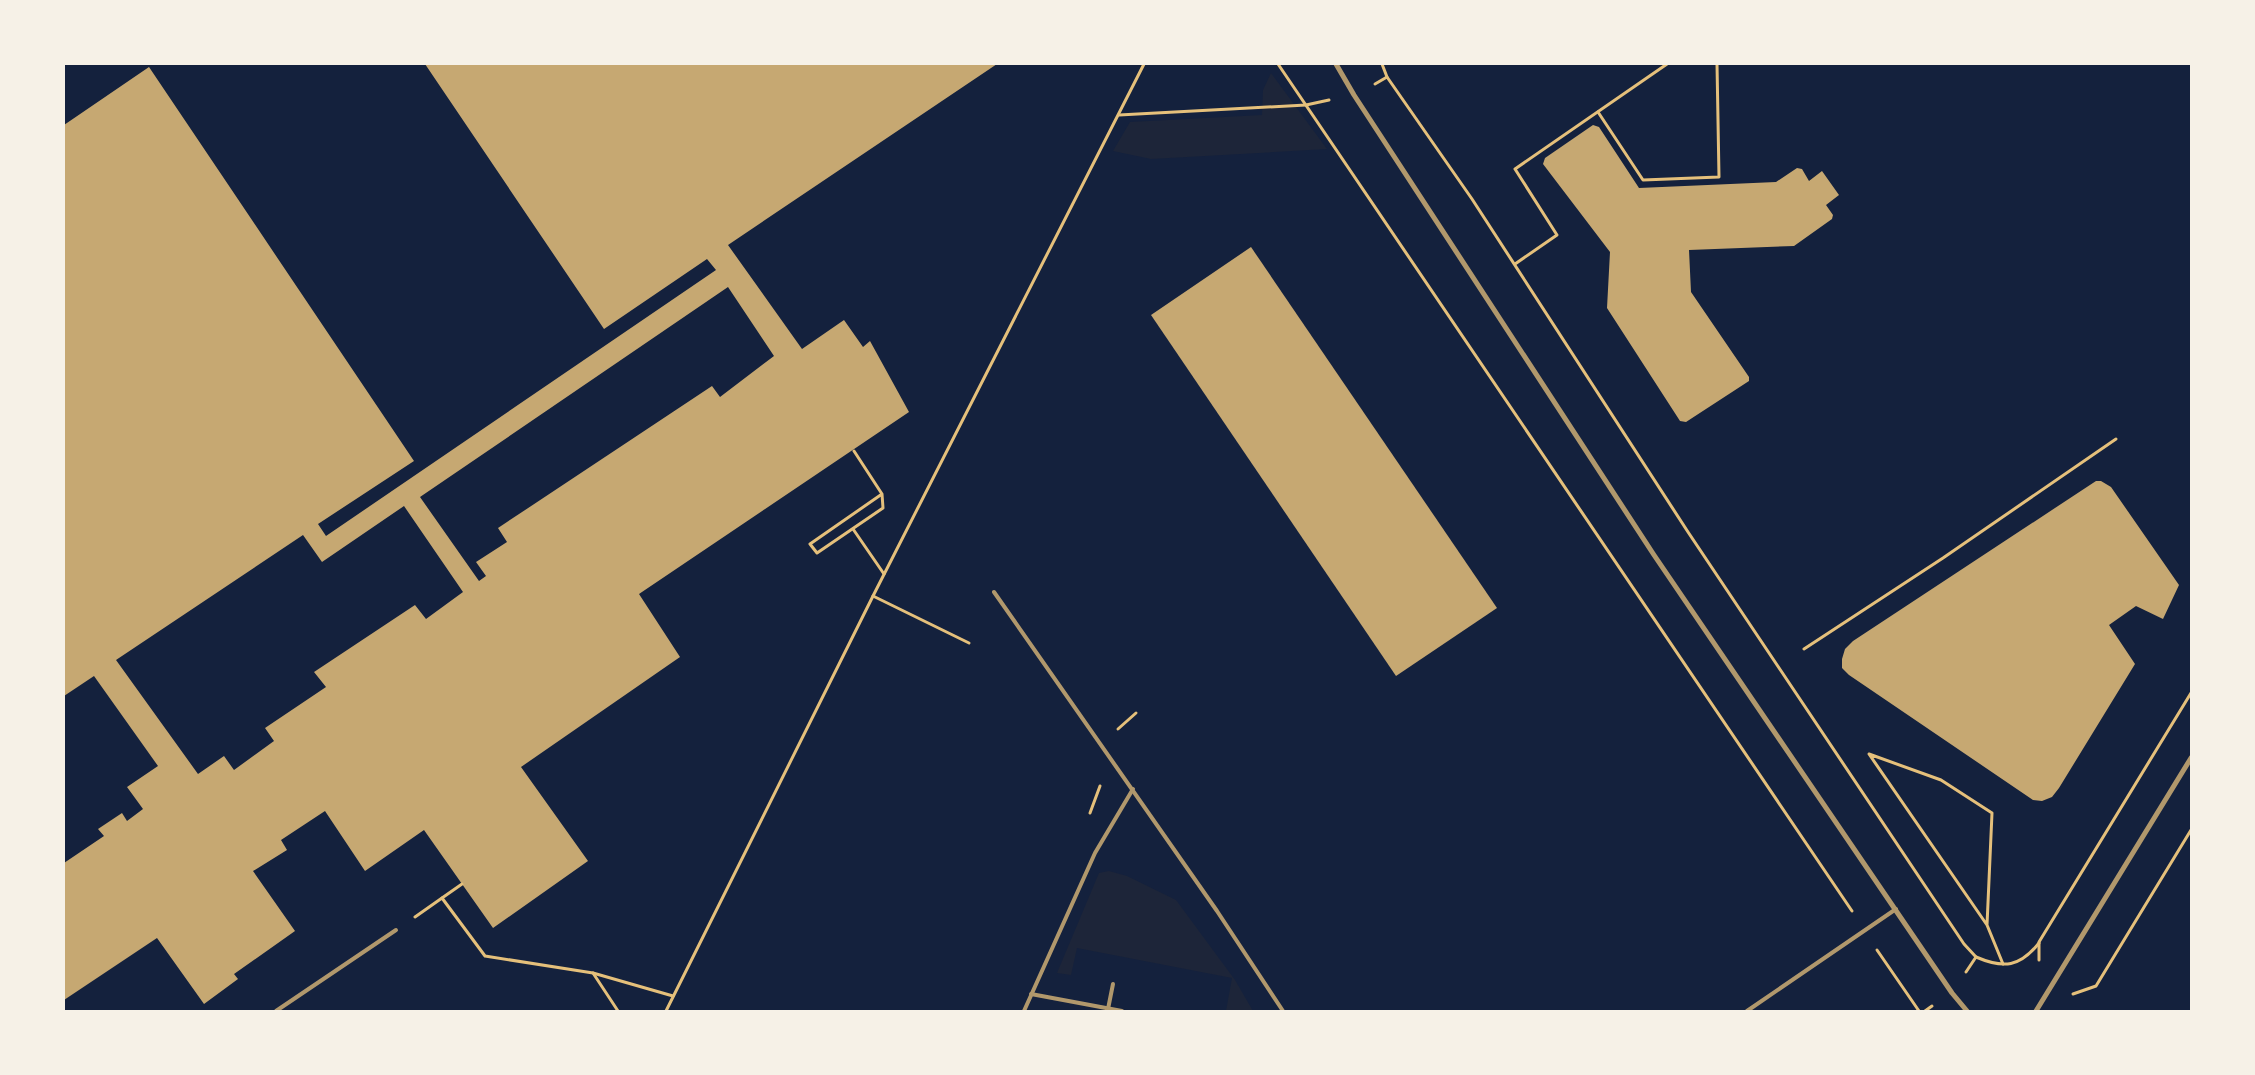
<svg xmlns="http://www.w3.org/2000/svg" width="2255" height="1075" font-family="Barlow,sans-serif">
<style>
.green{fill:#1d2539}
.building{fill:#c6a872;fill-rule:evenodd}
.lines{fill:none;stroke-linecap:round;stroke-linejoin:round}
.path{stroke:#e5c07b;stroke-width:3}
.service{stroke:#b1986c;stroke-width:4}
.minor{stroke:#b1986c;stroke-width:5}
</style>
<rect width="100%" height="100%" fill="#14213d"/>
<g class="green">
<path d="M1271 73 1327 149 1151 159 1113 151 1130 122 1262 115 1263 90Z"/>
<path d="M1109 871 1127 876 1176 900 1235 980 1253 1011H1226L1232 978 1077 948 1071 975 1057 973 1099 873Z"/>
</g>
<g class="building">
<path d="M425 64H997L728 245 802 349 844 320 863 347 870 341 909 412 639 594 680 657 521 767 588 861 493 928 424 830 365 871 325 811 281 840 287 850 253 871 295 931 234 974 238 979 204 1004 157 938 64 1000V863L104 836 98 829 122 813 127 821 143 809 127 787 158 766 94 676 64 696V125L149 67 414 461 318 524 326 536 716 270 707 259 604 329ZM728 287 774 356 720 397 712 386 498 528 507 542 476 562 486 576 479 581 420 497ZM404 506 463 592 426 619 415 605 314 672 326 687 265 728 274 741 234 770 224 756 198 774 116 660 303 535 322 562Z"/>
<path d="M1593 125 1599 127 1639 188 1776 182 1797 168 1802 169 1809 181 1822 171 1839 195 1826 205 1833 215 1832 219 1794 246 1689 250 1691 292 1749 377V381L1686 422 1680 421 1607 308 1610 252 1543 164 1545 158Z"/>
<path d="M1251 247 1497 608 1396 676 1151 315Z"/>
<path d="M2096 481H2101L2111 487 2179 585 2163 619 2136 606 2109 625 2135 664 2059 788 2052 797 2042 801 2033 800 1849 675 1842 668V659L1845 649 1853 641Z"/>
</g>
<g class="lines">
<g class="path">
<path d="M1278 64 1852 911"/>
<path d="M1382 64 1387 77 1472 199 1688 532 1964 944 1976 957 1966 972"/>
<path d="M1375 84 1387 77"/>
<path d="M1598 112 1643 180 1719 177 1717 64"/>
<path d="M1119 115 1306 105 1329 100"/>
<path d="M1515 264 1557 235 1515 169 1667 64"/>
<path d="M854 451 882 494 883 508 817 553 810 544 882 494"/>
<path d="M853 529 884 574"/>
<path d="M873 596 969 643"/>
<path d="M1804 649 1943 558 2116 439"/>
<path d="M1118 729 1136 713"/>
<path d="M1090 813 1100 786"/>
<path d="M442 898 462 884"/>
<path d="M415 917 442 898 485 956 593 973 618 1011"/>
<path d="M1987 925 1992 813 1941 780 1869 754 1987 925 2003 964"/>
<path d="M1877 950 1919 1011"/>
<path d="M1976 957C2004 969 2020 967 2039 943"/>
<path d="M2039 960V942L2191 693"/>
<path d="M593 973 673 996"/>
<path d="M2073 994 2096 986 2191 830"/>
<path d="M666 1011 873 596 1144 64"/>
<path d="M1925 1011 1932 1006"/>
</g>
<g class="service">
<path d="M994 592 1217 911 1283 1011"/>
<path d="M1031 994 1122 1011"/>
<path d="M1108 1009 1113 984"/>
<path d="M276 1011 396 930"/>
<path d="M1024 1011 1095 853 1133 789"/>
<path d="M1747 1011 1896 909"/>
</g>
<g class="minor">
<path d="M1336 64 1354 95 1654 555 1952 993 1967 1011"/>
<path d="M2036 1011 2191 758"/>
</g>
</g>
<rect width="2255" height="1075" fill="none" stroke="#f6f1e7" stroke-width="130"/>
</svg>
